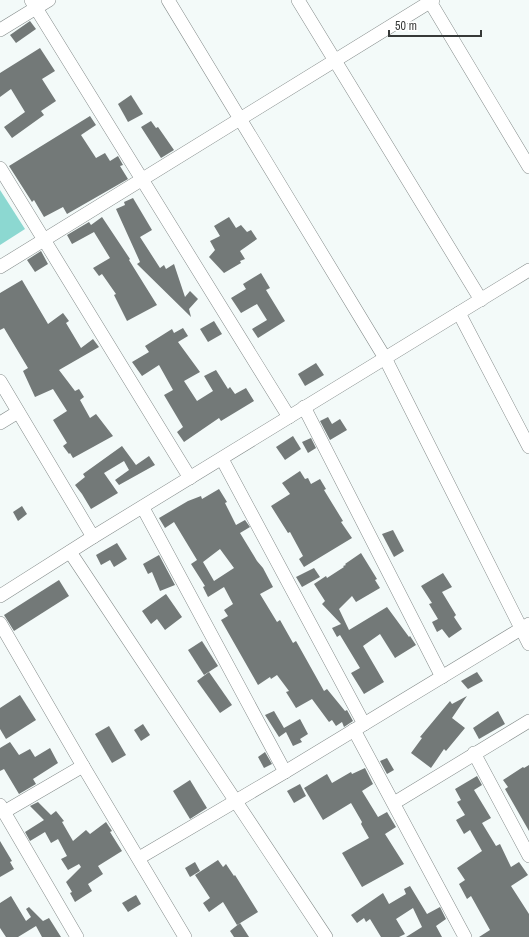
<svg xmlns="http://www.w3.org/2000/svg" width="529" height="937" font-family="'Archivo Narrow',sans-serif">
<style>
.green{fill:#8cd8d1}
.building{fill:#737978;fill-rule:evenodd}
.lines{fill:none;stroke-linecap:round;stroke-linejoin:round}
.minor-casing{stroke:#858c8b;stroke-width:14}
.minor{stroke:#fff;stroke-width:13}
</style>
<rect width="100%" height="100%" fill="#f3faf9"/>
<path class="green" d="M0 190 25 229 0 245Z"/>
<g class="building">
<path d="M30 21 36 29 16 43 10 35Z"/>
<path d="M40 48 55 71 42 79 56 101 41 111 44 115 12 138 4 127 25 112 11 89 0 97V73Z"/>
<path d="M131 95 143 114 128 122 118 104Z"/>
<path d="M90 116 96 125 81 135 96 158 105 153 110 161 118 156 123 165 120 166 128 179 67 214 63 207 44 217 34 200 32 202 9 166Z"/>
<path d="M151 121 156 128 158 127 174 150 161 158 141 127Z"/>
<path d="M133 198 152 230 140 237 160 268 164 265 166 269 174 264 185 297 190 291 198 299 189 309 191 317 137 264 140 262 116 209 125 205 124 202Z"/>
<path d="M102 217 130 259 129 260 157 305 127 321 114 295 116 294 102 274 99 276 93 268 110 258 94 232 72 244 67 235 89 222 91 225Z"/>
<path d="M229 217 236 228 241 225 247 232 251 230 257 239 240 251 245 259 240 261 241 263 224 273 209 257 215 250 210 241 220 236 214 226Z"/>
<path d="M41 251 48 264 35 272 27 260Z"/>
<path d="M261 273 270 288 266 290 285 321 258 338 252 329 267 320 257 304 241 313 231 298 246 289 243 284Z"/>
<path d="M22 280 48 324 63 313 69 321 66 323 81 348 93 339 99 347 59 370 75 391 79 389 84 397 80 400 90 418 96 414 113 436 73 458 70 453 69 454 63 446 67 443 53 420 67 411 53 389 35 397 23 371 28 368 4 328 0 330V293Z"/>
<path d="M214 321 222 334 208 342 200 329Z"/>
<path d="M183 328 188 336 178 342 200 372 184 381 197 401 213 391 204 376 216 370 228 389 230 387 235 394 246 388 254 401 221 421 219 418 184 442 177 432 183 427 164 395 173 390 159 365 142 376 132 362 149 352 145 346 172 329 174 333Z"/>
<path d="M316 363 324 375 305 386 298 374Z"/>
<path d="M328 417 332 424 340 419 347 430 330 440 320 421Z"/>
<path d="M293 436 301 449 285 460 276 447Z"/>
<path d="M311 438 316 448 308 453 302 442Z"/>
<path d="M122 446 136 465 149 456 155 465 119 485 115 480 129 470 124 461 104 473 118 493 91 509 82 494 75 485 85 477 83 474Z"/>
<path d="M300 471 305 479 308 478 311 484 320 479 326 489 324 490 343 521 341 522 352 538 304 567 299 559 303 556 290 532 288 533 271 506 290 494 282 483Z"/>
<path d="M219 489 227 502 225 503 236 525 245 520 250 527 240 533 257 561 263 568 273 587 260 594 277 622 280 620 293 643 296 641 324 691 327 689 345 711 347 710 353 721 344 727 342 722 336 726 332 720 329 722 312 699 296 708 286 692 289 691 277 675 271 679 270 677 258 685 221 620 228 616 224 610 233 604 224 587 208 597 203 587 205 586 191 564 197 560 174 522 165 528 159 518 188 501 201 496 202 499ZM220 549 234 568 214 581 203 562Z"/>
<path d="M22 506 27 514 18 521 13 512Z"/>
<path d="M393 530 404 551 394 557 382 534Z"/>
<path d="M117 543 127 559 114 567 110 560 101 565 96 555Z"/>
<path d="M361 553 377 579 375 580 380 588 356 602 352 596 339 609 349 630 387 607 409 637 410 636 416 645 395 658 380 634 363 646 384 682 364 694 351 673 360 668 340 635 337 637 332 628 341 624 322 604 325 601 314 584 326 576 327 578 344 567 343 566 346 565 345 564Z"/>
<path d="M159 555 175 585 160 591 152 572 148 574 143 564Z"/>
<path d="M314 568 320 577 302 587 296 577Z"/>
<path d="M443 573 452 587 442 592 456 615 454 617 462 629 449 638 442 629 437 632 432 622 438 619 429 604 432 603 421 586Z"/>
<path d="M59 580 69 596 14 631 4 615Z"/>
<path d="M166 594 182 617 165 630 157 619 151 624 142 611Z"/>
<path d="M202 641 218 666 204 675 188 650Z"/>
<path d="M209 672 232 705 220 713 197 681Z"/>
<path d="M477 672 483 681 468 689 461 681Z"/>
<path d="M20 695 36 720 6 739 0 729V708Z"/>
<path d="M467 696 452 718 465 728 446 751 444 749 431 768 411 753 422 738 420 737 450 701 452 704Z"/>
<path d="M274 711 284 728 300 719 308 734 300 739 302 742 293 746 286 732 279 737 265 715Z"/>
<path d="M498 711 505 724 479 739 473 728Z"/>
<path d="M143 724 150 735 141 741 134 730Z"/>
<path d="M109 726 126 755 112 763 95 734Z"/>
<path d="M10 742 19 755 30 749 35 757 50 748 58 763 33 779 36 784 19 794 4 769 0 771V748Z"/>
<path d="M265 752 272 764 264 768 258 757Z"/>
<path d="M387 758 394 770 387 774 380 761Z"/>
<path d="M529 765V831L505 789 508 787 503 780 523 767 524 768Z"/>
<path d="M365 768 373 784 362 791 378 817 387 812 396 827 385 834 404 864 362 887 342 853 369 838 361 824 362 822 351 803 323 820 304 788 327 774 332 783 351 772 352 774Z"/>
<path d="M477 776 482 785 474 790 491 818 482 823 496 846 500 844 511 867 519 862 528 875 511 886 529 914V937H479L490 930 471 896 467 899 459 884 465 880 457 868 482 851 470 830 464 834 456 820 465 815 457 802 461 800 455 789Z"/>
<path d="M190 780 207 808 190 819 173 791Z"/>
<path d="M300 784 306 796 294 803 287 791Z"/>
<path d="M38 802 51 815 56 811 64 821 62 822 73 841 86 830 90 834 106 822 112 831 110 832 122 851 98 866 103 874 88 884 92 891 75 902 70 893 72 892 66 882 81 867 79 864 68 870 61 859 67 856 58 839 51 843 45 832 30 841 25 832 44 820 30 806Z"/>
<path d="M0 841 12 861 10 862 14 869 0 877Z"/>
<path d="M218 860 223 867 226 864 234 876 235 875 258 912 237 925 223 902 209 912 203 903 210 898 195 875Z"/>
<path d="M195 862 200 871 190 877 185 868Z"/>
<path d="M410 886 427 914 440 907 446 919 436 926 442 937H406L422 927 413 908 396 919 405 934 399 937H381L370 919 366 922 364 918 357 923 351 915 383 893 389 904 406 894 404 889Z"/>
<path d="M136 895 141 904 128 912 122 903Z"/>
<path d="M11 896 26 921 31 917 26 909 29 907 43 921 49 918 61 937H42L36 926 18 937H6L0 928V903Z"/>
<path d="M240 923 249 937H234L230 931Z"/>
</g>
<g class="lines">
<g class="minor-casing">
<g id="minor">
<path d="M31 0 289 417"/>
<path d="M168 0 385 358 529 644"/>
<path d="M298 0 481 300"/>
<path d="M429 0 529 167"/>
<path d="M0 30 49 0"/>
<path d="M0 168 190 478"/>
<path d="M0 267 433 0"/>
<path d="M459 313 529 447"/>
<path d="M0 381 93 537"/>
<path d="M304 407 442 677"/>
<path d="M0 423 18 412"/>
<path d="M222 459 364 724"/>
<path d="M143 508 285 772"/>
<path d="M70 552 326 937"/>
<path d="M0 596 93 537 529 270"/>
<path d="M0 623 83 766 185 937"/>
<path d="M354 730 465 937"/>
<path d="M474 753 529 856"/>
<path d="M394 803 529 721"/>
<path d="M0 805 77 937"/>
<path d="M4 812 83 766"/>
<path d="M139 858 285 772 529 624"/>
</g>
</g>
<use href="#minor" class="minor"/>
</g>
<path d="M389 30v6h92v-6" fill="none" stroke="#363938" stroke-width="2"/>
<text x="395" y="30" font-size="12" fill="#363938" stroke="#ffffff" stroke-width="3" paint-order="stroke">50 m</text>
</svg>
